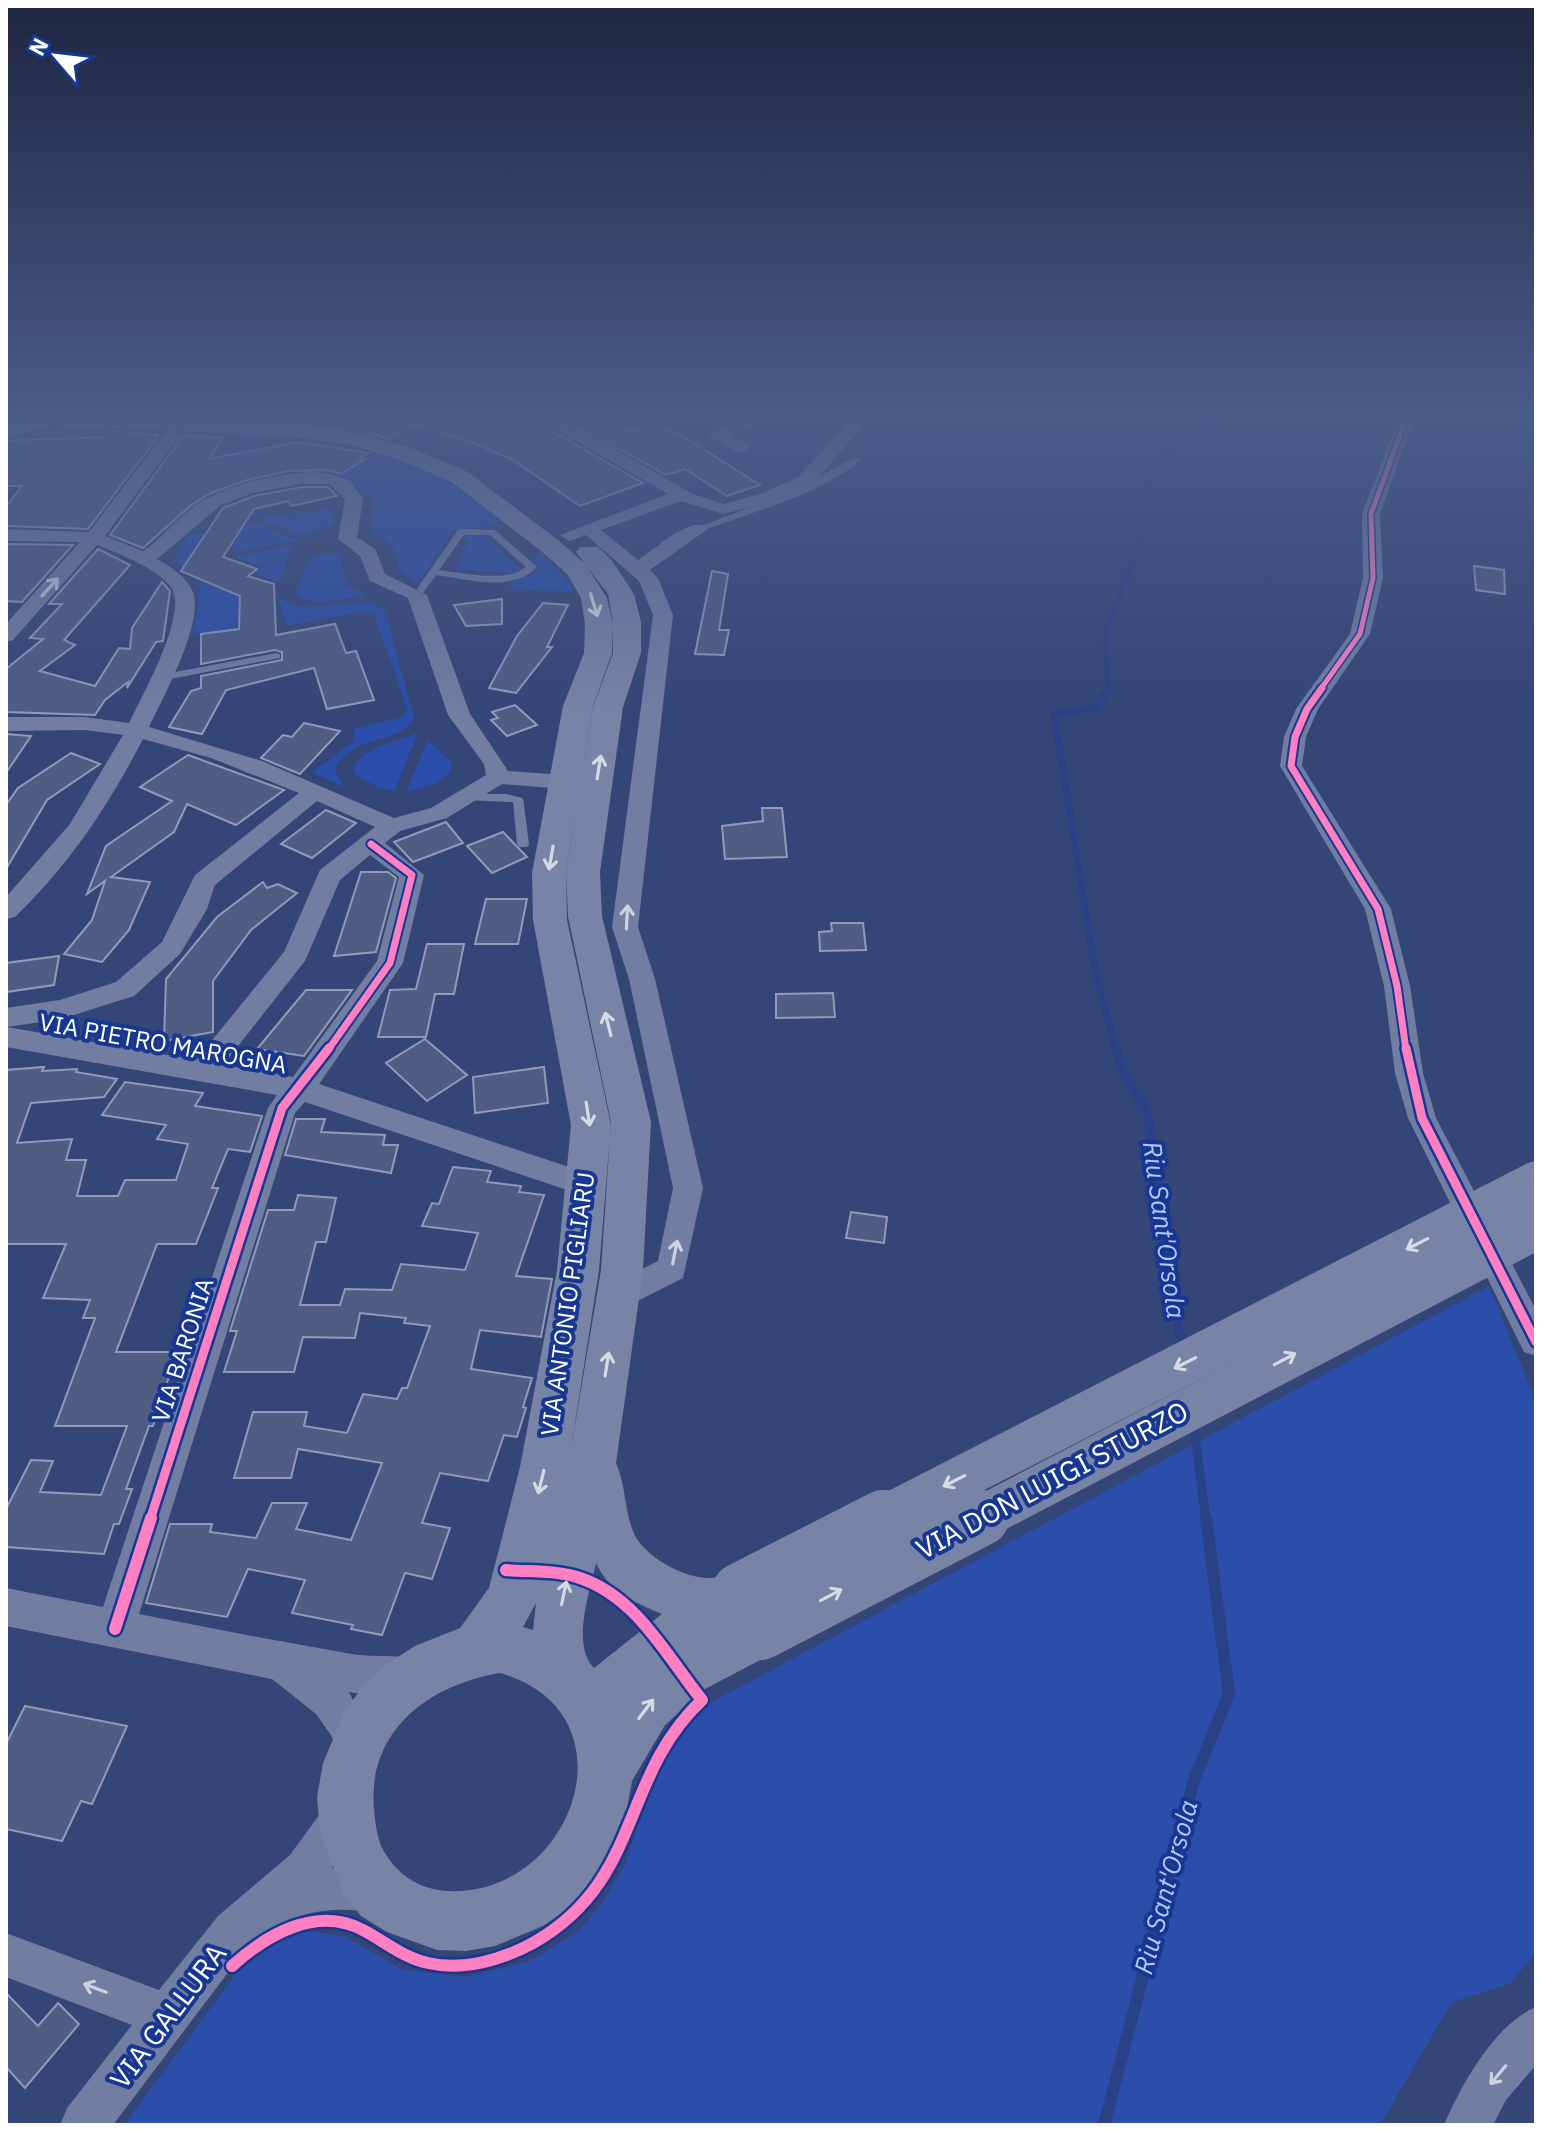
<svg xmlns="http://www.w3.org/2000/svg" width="1542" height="2131" font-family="'IBM Plex Sans',sans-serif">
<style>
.green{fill:#2b4eaa}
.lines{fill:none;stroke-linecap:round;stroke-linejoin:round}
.stream-far3{stroke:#2a4185;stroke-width:5}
.stream-far2{stroke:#2a4185;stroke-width:7}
.stream-far1{stroke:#2a4185;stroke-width:9}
.stream{stroke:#2a4185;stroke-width:12}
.building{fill:#4f5d85;stroke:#919bb8;stroke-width:2}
.service{fill:#717ea2;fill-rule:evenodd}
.minor{fill:#717ea2;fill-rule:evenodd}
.secondary{fill:#7884a6;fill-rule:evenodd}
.secondary-bridge-far1{stroke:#7884a6;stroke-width:43}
.secondary-bridge{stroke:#7884a6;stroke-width:56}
.cycleway-far3-casing{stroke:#183793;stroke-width:8}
.cycleway-far2-casing{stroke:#183793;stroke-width:11}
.cycleway-far1-casing{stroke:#183793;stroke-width:14}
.cycleway-casing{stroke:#183793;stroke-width:17}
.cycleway-far3{stroke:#ff80c0;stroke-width:5}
.cycleway-far2{stroke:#ff80c0;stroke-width:7}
.cycleway-far1{stroke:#ff80c0;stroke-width:9}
.cycleway{stroke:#ff80c0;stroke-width:12}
.oneway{stroke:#cdd2de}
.oneway2{stroke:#d6dae4}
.labels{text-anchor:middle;stroke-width:8;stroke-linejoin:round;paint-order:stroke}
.street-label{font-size:24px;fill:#fff;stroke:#183793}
.water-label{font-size:26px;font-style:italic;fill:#b4c7f7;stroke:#183793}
.near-street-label{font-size:28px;fill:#fff;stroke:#183793}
</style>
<rect width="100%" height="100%" fill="#344577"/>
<g class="green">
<path d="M251 442 259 449 353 466 379 452 440 476 501 520 491 526 453 531 420 580 414 582 398 569C399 549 389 540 372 532L374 496H368L333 470 207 496 170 535 144 524 213 454Z"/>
<path d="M333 508 334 524 302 535 259 519Z"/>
<path d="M239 518 299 540 229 553 239 533Z"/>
<path d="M193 533H206L222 589 249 599 240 606 236 630 201 634 191 632 195 626 201 583 175 559 188 535Z"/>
<path d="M466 533 485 535 515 565 526 570 504 575V572L456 569 469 541 461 539Z"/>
<path d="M293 545 280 582 255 574 262 567 235 557Z"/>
<path d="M540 551 571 584 572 592 510 589 511 582 536 573 537 564 533 560Z"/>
<path d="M324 553 340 554 346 584 367 596 320 602 300 598 295 593 310 557Z"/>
<path d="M282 595 285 602C314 617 367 589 385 611L414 717C403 746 348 733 335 770L345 788 312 772 353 742 354 729 401 717 407 711C399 677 384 647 374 615L364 611 287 626 279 601Z"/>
<path d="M418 733 394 791 377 787 354 773C355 747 399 741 418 733Z"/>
<path d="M428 740 452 763 451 771 436 784 406 792Z"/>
<path d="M1489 1286 1536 1402V1952L1510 1984 1452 2002 1380 2125H124L241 1967 276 1944 308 1931 346 1937 403 1970 466 1977 530 1961 579 1930 605 1899 624 1866 660 1766 673 1742 704 1706Z"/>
</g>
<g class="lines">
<path class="stream-far3" d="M1108 690 1105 633 1138 548 1149 478 1169 453 1227 413"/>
<path class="stream-far2" d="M1109 688 1096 707 1054 714 1096 976 1116 1050"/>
<g class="stream-far1">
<path d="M1116 1048 1122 1071 1147 1111 1182 1350"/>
<path d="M1193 1422 1206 1520"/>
</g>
<path class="stream" d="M1104 2125 1194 1780 1229 1694 1206 1518"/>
</g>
<g class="building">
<path d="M379 413H497L555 433 643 483 580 506 513 460 476 444 414 424 390 439 353 429Z"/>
<path d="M609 420 627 432 654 423 674 435 678 433 760 485 727 496 685 469 666 475 582 428Z"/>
<path d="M111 431 159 435 88 529 6 526V507L22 486H6V441L105 437Z"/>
<path d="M183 436 224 437 209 459 298 442 368 453 360 458 365 459 341 474 327 470 289 471 247 480 211 493 190 506 143 548 110 535Z"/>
<path d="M302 487H328L337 496 292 506 288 501 254 509 223 557 257 569 248 576 274 584 276 635 335 624 346 653 356 651 374 700 327 709 314 668 226 690 202 734 169 727 191 691 201 688V676L282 660V652L275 650 201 664V634L239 629 240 596 181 571 223 508 254 496Z"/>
<path d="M6 544 73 545 22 602 6 601Z"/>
<path d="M98 549 130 565 64 640 75 645 40 671 95 686 119 648 130 649 132 628 162 582 170 591 163 641 156 642 127 688 128 682 105 700 95 715 6 712V669L43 639 30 638 62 604H49Z"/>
<path d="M1474 566 1504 570 1505 594 1476 590Z"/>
<path d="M712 571 728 574 719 630H729L724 655 695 654Z"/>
<path d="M502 599V624L466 626 454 605Z"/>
<path d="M543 603 568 605 547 647H552L516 693 489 688 517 636Z"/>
<path d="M515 705 537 725 507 736 491 720 498 718 492 712Z"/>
<path d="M304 723 340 731 300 774 261 758 283 735 292 737Z"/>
<path d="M6 734 31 736 6 773Z"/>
<path d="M71 753 100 764 47 800 6 869V805L18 788Z"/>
<path d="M188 755 284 790 236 825 187 804 174 832 111 877 150 882 129 930 102 962 64 954 92 920 105 881 87 894 106 846 172 801 140 787Z"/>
<path d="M762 808H782L787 857 725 859 722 826 763 821Z"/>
<path d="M326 810 356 823 312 858 281 844Z"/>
<path d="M446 822 463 843 413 862 394 842Z"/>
<path d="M503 832 527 857 492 873 467 846Z"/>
<path d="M361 872H388L396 878 376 952 334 956Z"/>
<path d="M263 882 267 888 278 884 297 893 251 930 213 981V1032L164 1041 166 979 217 917Z"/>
<path d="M486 899H527L518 944H475Z"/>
<path d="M831 923H863L866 950 820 951 819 932 832 931Z"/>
<path d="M427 944H464L454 994H435L426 1037H378L390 990 416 989Z"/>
<path d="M59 956 54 985 6 992V963Z"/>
<path d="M306 990H352L304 1056 257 1049Z"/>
<path d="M833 993 835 1017 776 1018V994Z"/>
<path d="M425 1039 467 1075 427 1101 386 1063Z"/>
<path d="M44 1067 42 1071 77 1069 76 1072 117 1079 104 1097 31 1103 17 1143 72 1139 66 1160H86L77 1196H118L125 1180H176L188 1144 157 1139 166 1125 102 1115 125 1082 203 1093 195 1106 262 1116 250 1152 228 1149 212 1188H218L196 1244H157L116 1352H177L153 1426H149L126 1489H132L119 1524H114L104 1554 6 1547V1509L31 1460 53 1461 40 1492 101 1495 127 1426H55L95 1318H83L90 1300 43 1298 66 1244H6V1070Z"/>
<path d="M544 1067 548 1103 475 1113 473 1077Z"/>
<path d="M296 1119H325L321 1132 385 1135 383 1145H398L391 1173 285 1155Z"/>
<path d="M453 1167 491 1171 487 1182 521 1186 519 1192 544 1195 516 1276 552 1279 541 1337 480 1330 471 1369 532 1378 523 1407 526 1408 517 1437 504 1435 488 1481 440 1473 422 1523 450 1528 432 1579 405 1573 382 1635 351 1629 353 1625 292 1613 305 1580 248 1569 227 1617 146 1603 170 1524H212L210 1532 256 1538 272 1503H307L296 1529 351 1540 382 1463 298 1449 291 1478H234L253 1412H307L304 1426 347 1433 363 1394 397 1399 402 1388H407L430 1326 404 1323 406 1318 360 1313 355 1338 303 1337 294 1372H224L237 1331H230L268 1210H294L298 1195 336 1198 326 1242H316L300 1305H340L345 1289 392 1290 401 1264 465 1270 478 1233 422 1226 432 1203 439 1204Z"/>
<path d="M851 1212 887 1217 884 1243 846 1238Z"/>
<path d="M25 1706 127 1726 92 1804 81 1801 62 1841 6 1829V1744Z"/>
<path d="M6 1993 38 2026 58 2003 79 2024 25 2088 6 2067Z"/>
</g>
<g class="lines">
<g class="service">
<path d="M855 457 862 459C819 496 755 510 702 531L694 529 796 489Z"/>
<path d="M461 529 495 530 537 567C513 593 466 579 436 575L420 597H414V593L458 530ZM464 535H490L526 567C507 583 463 573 439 570Z"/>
<path d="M276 653 280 654V658L160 681 155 678 160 675Z"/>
<path d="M468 794H506L523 798 529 844 527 847H519L517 844 513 802 464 800 462 798Z"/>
</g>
<g class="minor">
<path d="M521 413C534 413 550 419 561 418 575 416 586 413 601 413L572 425 693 494 724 504 763 493 798 477 857 413H874L817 479 789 496 724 514 681 501 601 530 638 560 675 533 693 525H705L708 529 650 570 658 578 673 615 638 927 655 979 703 1188 683 1278 618 1311 607 1307 602 1297 607 1287 658 1261 673 1188 629 979 612 927 653 615 639 581 586 535 569 541 560 535 668 494 564 434Z"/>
<path d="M759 413H784L729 435 748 444V452H736L707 434Z"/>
<path d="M1400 413H1416L1380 514 1383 578 1370 634 1318 709 1306 737 1302 766 1391 909 1410 986 1423 1073 1436 1118 1536 1310V1356L1524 1352 1408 1118 1395 1073 1384 986 1365 909 1280 766 1284 737 1296 709 1350 634 1363 578 1362 514Z"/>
<path d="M172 430 180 435 105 536 143 551C164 538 178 516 199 503 228 484 308 463 341 477 351 480 357 490 363 498L357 537 375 549 385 574 427 595 470 714 508 771 565 775 576 782 565 789 502 784 447 818 400 831 385 843 424 875 403 963 319 1084 596 1176 600 1184 596 1192 585 1196 305 1102 295 1113 139 1614C210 1628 281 1642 352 1654 376 1658 402 1653 425 1662L430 1676 425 1690C400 1700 374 1696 349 1692L376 1748 370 1762 356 1768 342 1762 331 1735 316 1714 272 1679 6 1626V1588L103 1607 268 1108 277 1095 6 1047V1008L60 1000 116 982 162 942 195 875 299 793 211 758 143 739C109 805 69 865 15 917L6 919V897L70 824 123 735 85 730 6 731V717H85L129 723C142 696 187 616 172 589 161 570 118 553 97 545L13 640 6 642V624L80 542 6 541V529L89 532 166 431ZM302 484H329L345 499 338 539 360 556 370 581 408 598 448 715 484 764 486 775 431 808 394 818 262 761 149 727C163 697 204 624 193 592 187 577 171 567 157 559L221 505 253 493ZM317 801 375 827 320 870 284 952 196 1060 7 1027 61 1019 134 996 180 954 207 909 215 885ZM370 855 399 877 377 961 293 1077 223 1065 305 961 340 880Z"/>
<path d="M345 1794 360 1800 366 1815 332 1868 365 1869 394 1878 400 1893 394 1908C378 1915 369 1911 352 1910 310 1908 279 1920 248 1946L113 2125H60L67 2108 132 2025 6 1977V1933L159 1990 218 1916 290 1855 330 1800Z"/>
<path d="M1536 2007V2065L1506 2100 1493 2125H1444C1461 2085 1495 2024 1536 2007Z"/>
</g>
<path class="secondary" d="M36 413 290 422 353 432 408 447 466 471 558 540 586 565 607 598 613 624 612 653 593 706 566 873 567 920 611 1125 599 1270 571 1449 601 1270 611 1122 568 916 566 872 593 707 613 653V622L608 594 576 552 580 547H598L611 559 634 594 641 622V653L623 707 600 872 602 916 651 1122 643 1270 616 1463C626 1485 624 1509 633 1531 642 1556 686 1580 712 1578 717 1578 725 1573 730 1571L748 1578 755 1596 749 1611 761 1606 779 1614 787 1632 779 1650 705 1689 665 1725 632 1781 627 1809 606 1861 590 1887 568 1909 543 1926 495 1946 466 1951 437 1950 387 1932 361 1916 344 1895 320 1832 317 1797 323 1763 344 1713 363 1686 387 1664 415 1646 460 1628 489 1588 520 1467 557 1270 571 1125 533 920 532 873 563 706 584 653 585 624 581 598 567 574 540 550 450 481 392 457 351 445 290 436 49 425 6 438V424ZM596 1563C609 1591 635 1603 662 1614L594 1668C571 1645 590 1591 596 1563ZM536 1603 533 1630 523 1627ZM500 1673C638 1712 574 1897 448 1891 423 1890 400 1877 387 1856 377 1842 376 1827 374 1810 367 1730 429 1685 500 1673Z"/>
<g class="secondary-bridge-far1">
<path d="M879 1520 1536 1183"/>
<path d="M977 1520 1536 1228"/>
</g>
<g class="secondary-bridge">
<path d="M740 1591 883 1518"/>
<path d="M761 1632 981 1518"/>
</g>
<g class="cycleway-far3-casing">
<path id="cycleway-far3" d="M1320 690 1360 634 1373 578 1371 514 1408 413"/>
</g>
<g class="cycleway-far2-casing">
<g id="cycleway-far2">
<path d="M1322 688 1307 709 1295 737 1291 766 1378 909 1397 986 1406 1050"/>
<path d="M328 1050 390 963 412 875 371 844"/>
</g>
</g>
<g class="cycleway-far1-casing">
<g id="cycleway-far1">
<path d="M1406 1048 1422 1118 1536 1342"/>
<path d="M150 1520 282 1108 329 1048"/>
</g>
</g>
<g class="cycleway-casing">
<g id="cycleway">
<path d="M115 1629 151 1518"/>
<path d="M232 1966C266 1935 317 1905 363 1930 384 1941 404 1958 428 1963 463 1971 502 1960 533 1943 643 1881 619 1778 702 1700 667 1657 637 1597 580 1578 557 1570 530 1572 506 1570"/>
</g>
</g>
<use href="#cycleway-far3" class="cycleway-far3"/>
<use href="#cycleway-far2" class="cycleway-far2"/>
<use href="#cycleway-far1" class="cycleway-far1"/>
<use href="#cycleway" class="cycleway"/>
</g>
<defs><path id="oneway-shaft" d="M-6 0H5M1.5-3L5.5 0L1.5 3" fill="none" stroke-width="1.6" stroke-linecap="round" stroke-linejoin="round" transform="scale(2)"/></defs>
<g class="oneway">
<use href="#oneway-shaft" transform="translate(50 587) rotate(-48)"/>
<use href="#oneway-shaft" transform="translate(627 917) rotate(-87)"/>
<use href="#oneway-shaft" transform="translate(675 1252) rotate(-79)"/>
<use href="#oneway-shaft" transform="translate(95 1988) rotate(-159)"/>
<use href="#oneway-shaft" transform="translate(1498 2075) rotate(130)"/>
</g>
<g class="oneway2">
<use href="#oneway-shaft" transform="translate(594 605) rotate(73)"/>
<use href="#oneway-shaft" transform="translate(599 767) rotate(-81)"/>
<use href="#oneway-shaft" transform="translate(551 858) rotate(100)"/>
<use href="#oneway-shaft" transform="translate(608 1024) rotate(-104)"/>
<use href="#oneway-shaft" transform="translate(588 1114) rotate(81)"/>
<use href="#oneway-shaft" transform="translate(1417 1244) rotate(153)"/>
<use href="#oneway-shaft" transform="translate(1285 1359) rotate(-28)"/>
<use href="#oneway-shaft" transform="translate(1185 1363) rotate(153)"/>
<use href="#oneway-shaft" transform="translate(607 1364) rotate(-81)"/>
<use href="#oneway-shaft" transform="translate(954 1481) rotate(153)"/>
<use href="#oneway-shaft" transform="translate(541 1482) rotate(104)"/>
<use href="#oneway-shaft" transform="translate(564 1593) rotate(-78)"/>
<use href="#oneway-shaft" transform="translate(831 1595) rotate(-28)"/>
<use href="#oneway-shaft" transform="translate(646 1709) rotate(-53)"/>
</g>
<linearGradient id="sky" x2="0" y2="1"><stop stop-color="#1d2641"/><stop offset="0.58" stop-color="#4a5c8a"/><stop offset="1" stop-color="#4a5c8a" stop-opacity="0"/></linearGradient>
<rect width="1542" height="712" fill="url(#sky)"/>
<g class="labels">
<g class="street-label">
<text transform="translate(163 1044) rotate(10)" y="8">VIA PIETRO MAROGNA</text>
<text transform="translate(568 1304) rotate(-82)" y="8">VIA ANTONIO PIGLIARU</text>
<text transform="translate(183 1350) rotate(-72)" y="8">VIA BARONIA</text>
</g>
<g class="water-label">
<text transform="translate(1164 1230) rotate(82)" y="9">Riu Sant'Orsola</text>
<text transform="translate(1166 1887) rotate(-75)" y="9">Riu Sant'Orsola</text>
</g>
<g class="near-street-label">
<text transform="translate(1052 1480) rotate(-28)" y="10">VIA DON LUIGI STURZO</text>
<text transform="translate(168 2016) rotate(-53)" y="10">VIA GALLURA</text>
</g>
</g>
<rect width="1542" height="2131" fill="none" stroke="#ffffff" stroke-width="16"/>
<g transform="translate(56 56) rotate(298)" stroke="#183793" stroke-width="6" paint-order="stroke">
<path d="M0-6L14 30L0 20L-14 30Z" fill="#ffffff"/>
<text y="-12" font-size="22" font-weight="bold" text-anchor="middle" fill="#ffffff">N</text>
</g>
</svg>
